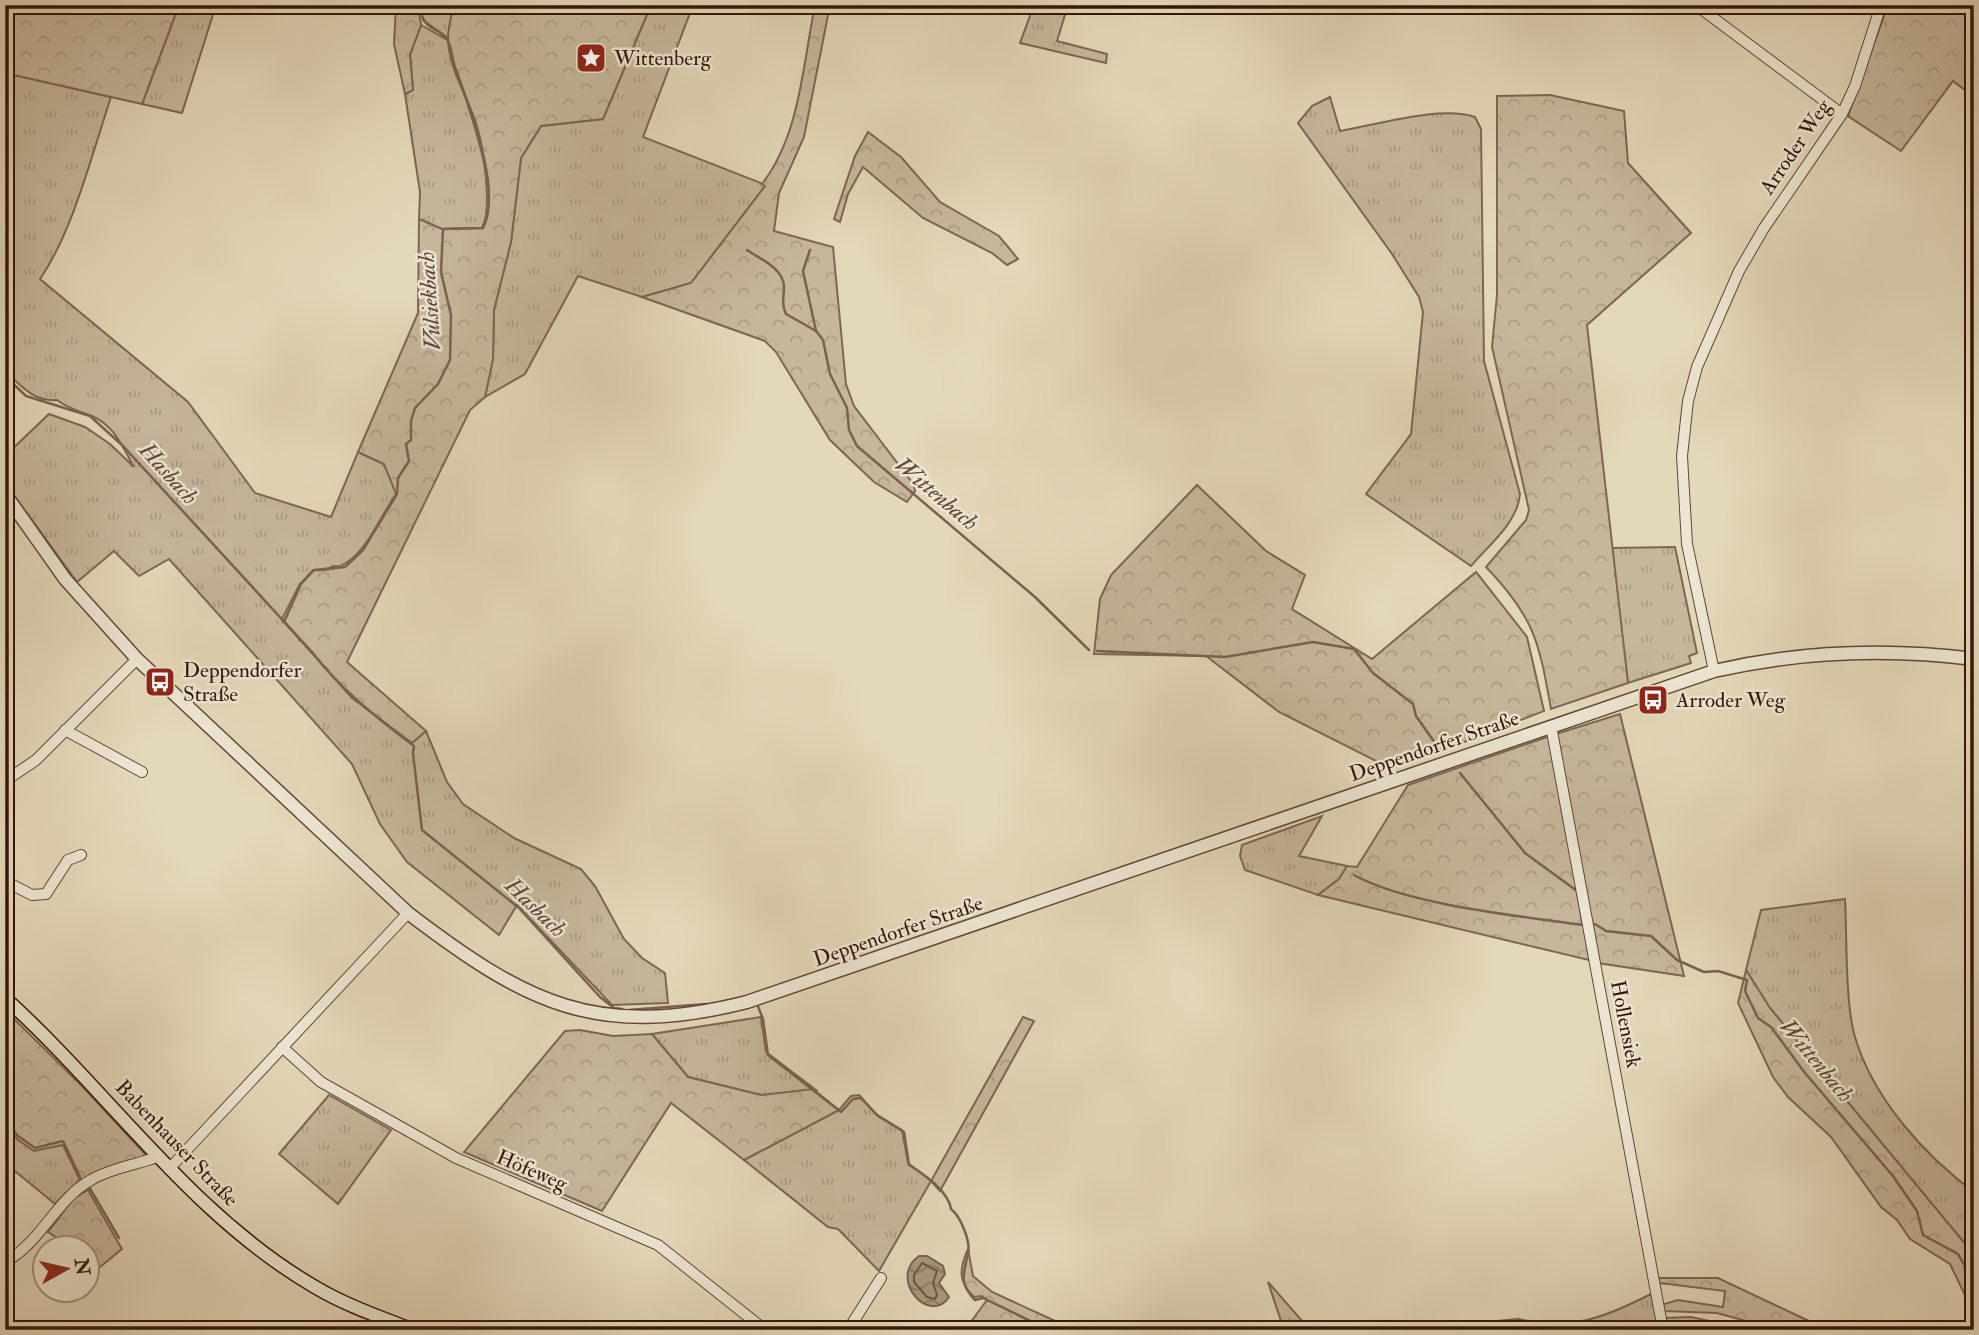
<svg xmlns="http://www.w3.org/2000/svg" width="1979" height="1335" font-family="'IM FELL Double Pica',serif">
<style>
.grass{fill:url(#grass-tufts);stroke:#7d6653;stroke-width:2}
.forest{fill:url(#forest-crowns);stroke:#7d6653;stroke-width:2}
.water{fill:url(#water-waves);stroke:#7a6250;stroke-width:2}
.lines{fill:none;stroke-linecap:round;stroke-linejoin:round}
.shore{stroke:#6e5644;stroke-width:2}
.stream{stroke:#7a6250;stroke-width:2.5}
.minor-casing{stroke:#604636;stroke-width:12}
.tertiary-casing{stroke:#604636;stroke-width:15}
.secondary-casing{stroke:#34150a;stroke-width:15}
.minor{stroke:#ede6d2;stroke-width:10}
.tertiary{stroke:#ede6d2;stroke-width:12}
.secondary{stroke:#ede6d2;stroke-width:12}
.labels{text-anchor:middle;stroke-width:5;stroke-linejoin:round;paint-order:stroke}
.poi-label{font-size:21px;fill:#34150a;stroke:#ede6d2;text-anchor:start}
.street-label{font-size:21px;fill:#34150a;stroke:#ede6d2}
.water-label{font-size:23px;font-style:italic;fill:#624938;stroke:#ede6d2}
</style>
<defs>
<pattern id="grass-tufts" width="24" height="20" patternUnits="userSpaceOnUse" patternTransform="scale(1.75)"><rect width="24" height="20" fill="#c6b79c"/><path d="M3 7l-1-3M5 7V3M7 7l1-3M15 17l-1-3M17 17v-4M19 17l1-3" fill="none" stroke="#ab9c85"/></pattern>
<pattern id="forest-crowns" width="20" height="18" patternUnits="userSpaceOnUse" patternTransform="scale(1.75)"><rect width="20" height="18" fill="#c6b79c"/><path d="M2 6a3 3 0 1 1 6 0M12 15a3 3 0 1 1 6 0" fill="none" stroke="#ab9c85"/></pattern>
<pattern id="water-waves" width="16" height="10" patternUnits="userSpaceOnUse" patternTransform="scale(1.75)"><rect width="16" height="10" fill="#a8967e"/><path d="M0 5q4-4 8 0t8 0" fill="none" stroke="#8a7965"/></pattern>
</defs>
<rect width="100%" height="100%" fill="#e4d8ba"/>
<filter id="stains"><feTurbulence type="fractalNoise" baseFrequency=".00286" numOctaves="4"/><feColorMatrix values="0 0 0 0 .2 0 0 0 0 .09 0 0 0 0 .02 0 0 0 .5 -.17"/></filter>
<radialGradient id="worn" r=".72"><stop offset=".6" stop-color="#630" stop-opacity="0"/><stop offset="1" stop-color="#630" stop-opacity=".3"/></radialGradient>
<g class="grass">
<path d="M179 5H216L182 113 142 104Z"/>
<path d="M420 5H453L448 38 423 20Z"/>
<path d="M651 5H693L643 137 766 185 691 283 642 297 578 276 525 374 485 397 493 359 494 310 511 242 521 158 541 126 603 119Z"/>
<path d="M1034 5H1068L1057 41 1107 54 1106 63 1020 43Z"/>
<path d="M421 25 449 41C457 86 505 185 482 228L442 229 419 219 420 192 405 94 413 90 410 55Z"/>
<path d="M5 73 111 97C92 154 73 231 40 279L188 402 255 493 331 517 358 452 384 464 397 494 363 549 344 567 333 566 300 584 282 620 353 698 412 743 426 731 447 782 463 804 514 838 581 869 595 886 624 939 642 958 665 973 668 1003 612 1005 517 905 499 935 407 862 380 824 352 764 169 559 139 576 114 551 77 582 5 483V456L49 414 85 427 110 444 134 467C123 448 115 426 92 416 79 411 69 409 57 400 34 402 21 386 5 371Z"/>
<path d="M1330 97 1340 131C1376 125 1441 105 1475 117L1481 129 1484 361 1520 494C1518 522 1489 545 1471 566L1366 494 1411 434 1423 312 1419 297 1392 254 1298 123 1312 106Z"/>
<path d="M1675 547 1697 653 1689 656 1691 663 1628 683 1611 548Z"/>
<path d="M1322 816 1299 856 1347 866 1339 879 1318 895 1245 870 1240 856 1242 845Z"/>
<path d="M1845 899C1847 936 1845 1003 1855 1037 1873 1098 1924 1155 1974 1192V1255L1770 1008 1746 970 1761 910Z"/>
<path d="M761 1017 766 1052 816 1090 761 1095 688 1077 652 1034Z"/>
<path d="M329 1095 391 1130 338 1204 279 1154Z"/>
<path d="M859 1095 876 1114 902 1130 908 1163 931 1181 879 1271 838 1229 828 1227 744 1160 839 1110 851 1096Z"/>
<path d="M5 1124 18 1140 63 1144 80 1180 55 1204 5 1163Z"/>
<path d="M1268 1282 1310 1330H1284Z"/>
<path d="M1651 1294 1660 1330H1634L1613 1323 1595 1330H1514L1518 1319C1571 1331 1604 1318 1651 1294Z"/>
</g>
<g class="forest">
<path d="M5 5H179L142 104 5 73Z"/>
<path d="M396 5H418L421 25 410 55 413 90 405 94 394 44Z"/>
<path d="M453 5H651L603 119 541 126 521 158 511 242 494 310 493 359 485 397 470 410 347 662 426 731 412 743 352 698 282 619 300 584 313 570C360 575 373 527 396 494L384 464 358 452 418 313 419 219 442 229 482 228C493 209 483 147 477 126 468 97 448 68 448 38 448 27 452 16 453 5Z"/>
<path d="M815 5H830L804 137 779 193 774 231 833 247 846 384 854 406 914 485 915 491 907 502 874 482 830 440 776 352 765 341 642 297 691 283 765 186 762 184C800 135 803 64 815 5Z"/>
<path d="M1888 5H1974V97L1953 81 1901 151 1848 116Z"/>
<path d="M1550 95 1624 111 1628 163 1691 233 1587 325 1628 683 1551 709C1539 642 1535 618 1486 567L1526 520 1529 510 1492 347 1497 295V96Z"/>
<path d="M868 132 901 157 940 202 999 236 1018 259 1007 265 992 253 923 218 863 167 848 194 840 222 834 219 855 156Z"/>
<path d="M1197 485 1266 551 1305 575 1292 609 1372 659 1476 572 1527 637 1544 711 1456 745 1401 758 1386 766 1279 712 1206 656 1094 654 1100 599 1111 575Z"/>
<path d="M1620 714 1684 976 1598 963 1556 734Z"/>
<path d="M1550 736 1593 961 1318 895 1339 879 1347 866 1357 867 1408 785Z"/>
<path d="M1746 970 1770 1008 1972 1252 1974 1314 1950 1264 1910 1239 1897 1220 1881 1207 1831 1137 1788 1097 1773 1077 1738 1003Z"/>
<path d="M5 1010 81 1085 145 1154 141 1159 80 1180 63 1145 34 1151 18 1140 5 1124Z"/>
<path d="M1023 1017 1034 1021 940 1191 931 1181Z"/>
<path d="M580 1030 613 1036 652 1034 688 1077 761 1095 813 1089 839 1110 744 1160 671 1103 602 1211 464 1152 565 1031Z"/>
<path d="M88 1190 122 1249 100 1267 88 1259V1248L71 1247 48 1232 74 1198Z"/>
<path d="M968 1249 973 1276 992 1292 1075 1330H1003L994 1326 989 1330H965L987 1300 982 1296 974 1297C958 1282 959 1269 968 1249Z"/>
<path d="M1656 1278H1718L1828 1330H1779L1717 1313 1664 1311 1661 1305 1678 1300 1723 1307 1725 1291 1660 1283Z"/>
<path d="M1691 1317 1751 1330H1664V1318Z"/>
<path d="M1518 1319 1514 1330H1406Z"/>
</g>
<path class="water" d="M919 1256H927L943 1266 945 1274 939 1283 949 1297C930 1326 887 1279 919 1256Z"/>
<g class="lines">
<path class="shore" d="M922 1263 937 1271 933 1283 937 1295 935 1299 927 1297 914 1282V1275Z"/>
<g class="stream">
<path d="M747 250C760 259 783 268 784 286 784 297 781 303 786 314L816 331 823 340 830 374 847 408 849 430 857 446 1035 597 1089 650"/>
<path d="M810 250 803 271 816 331"/>
<path d="M5 376 26 396 90 416 123 446 312 652C342 691 376 717 414 746L413 753 422 830 519 908 600 997 614 1008 622 1009"/>
<path d="M284 622 301 584 314 570 345 567 363 550 397 494 398 478 409 461 406 444 411 440V421L415 408 438 384 450 360 451 315 441 272 443 229 483 228C503 190 468 104 455 67 452 59 452 48 448 41 438 24 425 36 419 5"/>
<path d="M1097 651 1225 657 1313 642 1354 649 1373 673 1413 704 1416 716 1435 743"/>
<path d="M1354 875C1408 905 1520 916 1583 925L1577 891 1525 853 1460 773"/>
<path d="M1595 924 1606 931 1651 936 1677 960 1704 972 1718 971 1747 980 1745 991 1758 1018 1771 1027 1805 1073 1893 1176 1917 1211 1923 1235 1958 1254 1974 1282"/>
<path d="M757 1004 763 1019 768 1055 841 1112 853 1099 861 1098 878 1116 904 1132 909 1165C924 1174 949 1192 951 1209 961 1217 971 1242 968 1254 963 1274 959 1284 975 1300L983 1298 1049 1330"/>
<path d="M628 1010 706 1004"/>
<path d="M5 1120 18 1136 35 1148 63 1141 80 1177"/>
<path d="M89 1187 119 1238"/>
</g>
<g class="minor-casing">
<g id="minor">
<path d="M1696 5 1842 114"/>
<path d="M1714 671 1687 544 1682 456 1688 401 1697 367 1739 271 1764 228 1842 114 1855 86 1881 5"/>
<path d="M1551 726 1663 1330"/>
<path d="M65 730 142 772"/>
<path d="M5 781 36 760 137 659"/>
<path d="M5 881 32 895 46 894 68 860 81 855"/>
<path d="M282 1047 321 1082 456 1158 658 1245 765 1330"/>
<path d="M169 1169 408 913"/>
<path d="M5 1262C41 1243 56 1199 91 1180 111 1168 136 1165 157 1157"/>
<path d="M848 1330 881 1278"/>
</g>
</g>
<g class="tertiary-casing">
<path id="tertiary" d="M5 494 65 579 137 659 408 913C526 1003 596 1040 747 1002L1714 671C1801 651 1885 648 1974 659"/>
</g>
<g class="secondary-casing">
<path id="secondary" d="M5 998C110 1093 191 1215 315 1287 345 1305 380 1317 413 1330"/>
</g>
<use href="#minor" class="minor"/>
<use href="#tertiary" class="tertiary"/>
<use href="#secondary" class="secondary"/>
</g>
<defs>
<g id="sight-square" transform="scale(1.575)"><rect x="-9" y="-9" width="18" height="18" rx="4" fill="#8f2418" stroke="#ede6d2"/><path d="M0-6L1.8-2.2L6-1.7L2.9 1.2L3.7 5.4L0 3.3L-3.7 5.4L-2.9 1.2L-6-1.7L-1.8-2.2Z" fill="#fff"/></g>
<g id="bus-square" transform="scale(1.575)"><rect x="-9" y="-9" width="18" height="18" rx="4" fill="#8f2418" stroke="#ede6d2"/><path d="M-5-6H5V4H4V6H2V4H-2V6H-4V4H-5ZM-3.5-4V0h7V-4ZM-3.5 1.2v1.5H-2V1.2ZM2 1.2v1.5H3.5V1.2Z" fill="#fff"/></g>
</defs>
<g fill-rule="evenodd">
<use href="#sight-square" x="591" y="58"/>
<use href="#bus-square" x="160" y="682"/>
<use href="#bus-square" x="1653" y="700"/>
</g>
<g class="labels">
<g class="poi-label">
<text x="614" y="65">Wittenberg</text>
<text x="183" y="677">Deppendorfer<tspan x="183" dy="24">Straße</tspan></text>
<text x="1676" y="707">Arroder Weg</text>
</g>
<g class="street-label">
<text transform="translate(1795 147) rotate(-56)" y="7">Arroder Weg</text>
<text transform="translate(1434 746) rotate(-19)" y="7">Deppendorfer Straße</text>
<text transform="translate(898 931) rotate(-19)" y="7">Deppendorfer Straße</text>
<text transform="translate(1626 1024) rotate(79)" y="7">Hollensiek</text>
<text transform="translate(177 1143) rotate(46)" y="7">Babenhauser Straße</text>
<text transform="translate(532 1170) rotate(23)" y="7">Höfeweg</text>
</g>
<g class="water-label">
<text transform="translate(429 301) rotate(-94)" y="8">Vulsiekbach</text>
<text transform="translate(169 473) rotate(48)" y="8">Hasbach</text>
<text transform="translate(937 493) rotate(40)" y="8">Wittenbach</text>
<text transform="translate(536 907) rotate(44)" y="8">Hasbach</text>
<text transform="translate(1817 1060) rotate(50)" y="8">Wittenbach</text>
</g>
</g>
<rect width="1979" height="1335" fill="none" stroke="#e4d8ba" stroke-width="28"/>
<rect x="7" y="7" width="1965" height="1321" fill="none" stroke="#34150a" stroke-width="3.5"/>
<rect x="14" y="14" width="1951" height="1307" fill="none" stroke="#34150a" stroke-width="2"/>
<g transform="translate(66 1269) rotate(82)"><circle r="33" fill="#ede6d2" stroke="#a39282" stroke-width="2"/>
<path d="M0-5L12 26L0 18L-12 26Z" fill="#8f2418"/>
<text y="-10" font-size="19" font-weight="bold" text-anchor="middle" fill="#34150a">N</text>
</g>
<rect width="100%" height="100%" filter="url(#stains)"/>
<rect width="100%" height="100%" fill="url(#worn)"/>
</svg>
